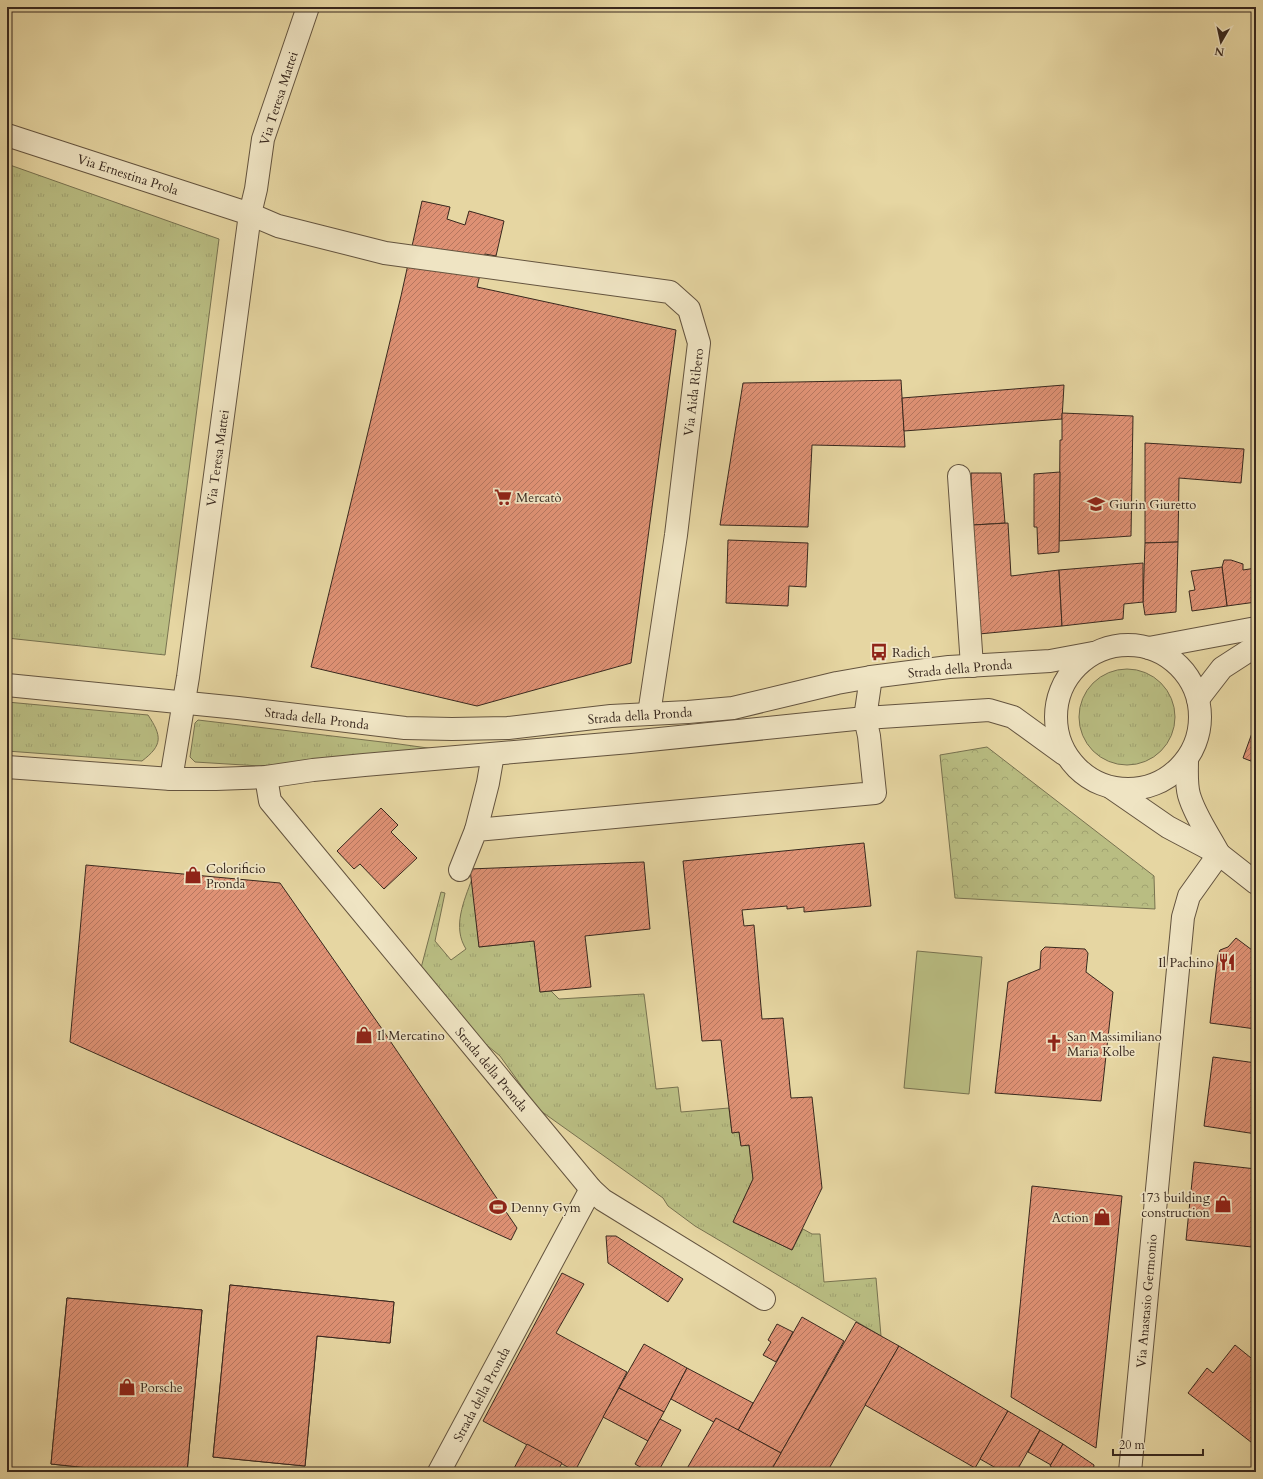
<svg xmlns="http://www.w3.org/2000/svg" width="1263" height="1479" font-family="Cardo,serif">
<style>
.grass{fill:url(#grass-tufts);stroke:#787250}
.forest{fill:url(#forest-crowns);stroke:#787250}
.pitch{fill:#b9bd82;stroke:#787250}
.building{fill:url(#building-hatch);stroke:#38281e}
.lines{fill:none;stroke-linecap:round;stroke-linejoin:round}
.minor-casing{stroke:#64543f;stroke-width:24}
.minor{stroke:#efe4c3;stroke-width:22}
.labels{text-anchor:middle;stroke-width:3.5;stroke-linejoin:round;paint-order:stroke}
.street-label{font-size:13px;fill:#38281e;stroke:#efe4c3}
.poi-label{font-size:13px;fill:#38281e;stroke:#efe4c3;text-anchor:start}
</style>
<defs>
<pattern id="grass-tufts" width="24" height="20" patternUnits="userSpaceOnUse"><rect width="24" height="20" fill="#b9bd82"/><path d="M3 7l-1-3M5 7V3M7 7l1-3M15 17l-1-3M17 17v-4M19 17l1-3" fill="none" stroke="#a0a270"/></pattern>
<pattern id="forest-crowns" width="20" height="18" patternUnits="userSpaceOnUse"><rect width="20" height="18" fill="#b9bd82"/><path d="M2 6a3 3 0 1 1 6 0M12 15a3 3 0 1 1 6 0" fill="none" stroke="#a0a270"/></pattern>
<pattern id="building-hatch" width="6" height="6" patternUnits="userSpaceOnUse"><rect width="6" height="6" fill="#de9174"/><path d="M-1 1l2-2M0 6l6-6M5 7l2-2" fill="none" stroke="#b5765f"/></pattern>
</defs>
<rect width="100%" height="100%" fill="#e6d6a2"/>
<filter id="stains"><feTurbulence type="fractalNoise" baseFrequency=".005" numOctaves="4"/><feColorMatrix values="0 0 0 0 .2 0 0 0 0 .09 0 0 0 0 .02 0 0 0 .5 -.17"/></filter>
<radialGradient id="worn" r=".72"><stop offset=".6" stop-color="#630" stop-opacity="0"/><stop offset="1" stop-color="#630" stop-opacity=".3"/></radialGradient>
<g class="grass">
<path d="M7 164 219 239 165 655 7 638Z"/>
<circle cx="1127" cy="717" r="48"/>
<path d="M7 702 148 715C162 736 163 745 142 761L7 751Z"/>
<path d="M198 720 399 744 442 750 260 766 195 762 190 757 195 723Z"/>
<path d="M472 879 479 947 534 941 540 992 551 991 559 999 644 994 656 1089 678 1087 681 1112 729 1108 732 1133 739 1132 741 1145H749L753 1179 733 1222 792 1250 803 1229 812 1234H820L824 1282 876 1278 881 1336 695 1226 668 1206 663 1198 538 1109 500 1056 466 1028 421 968 441 892 445 893 435 941 451 960 466 949C452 927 464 901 472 879Z"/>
</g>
<path class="forest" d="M987 747 1154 876 1155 909 955 898 940 755Z"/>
<path class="pitch" d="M917 951 982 957 969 1094 904 1088Z"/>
<g class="building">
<path d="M422 201 450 207 447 219 465 225 469 211 504 221 496 256 485 254 477 287 676 330 631 663 477 706 311 667 401 296Z"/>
<path d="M901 380 905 447 812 445 808 527 720 525 743 383Z"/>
<path d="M1064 385 1062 419 904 431 902 398Z"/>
<path d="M1062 413 1133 416 1131 536 1059 541 1060 440H1062Z"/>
<path d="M1145 443 1244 449 1241 483 1179 478 1178 542 1145 543Z"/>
<path d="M1060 472 1059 552 1038 554 1037 527H1034V474Z"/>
<path d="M971 473H1001L1005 523 973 525Z"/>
<path d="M1008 523 1011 576 1059 570 1062 626 979 634 973 525Z"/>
<path d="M728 540 808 543 806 587 789 586 788 606 726 603Z"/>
<path d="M1178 542 1176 612 1145 615 1143 602 1145 543Z"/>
<path d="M1224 560H1231L1243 564V570L1256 568V602L1227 606 1222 567Z"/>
<path d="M1143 563V602L1124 604 1123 619 1062 626 1059 570Z"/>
<path d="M1222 567 1227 606 1192 611 1189 591 1195 590 1191 571Z"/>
<path d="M1256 722V763L1243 758Z"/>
<path d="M381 808 398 825 391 832 417 858 384 889 360 864 354 869 337 851Z"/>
<path d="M864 843 871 906 804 912V907L787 909V906L742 910 744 926 754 925 762 1019 783 1018 791 1098 812 1097 822 1188 792 1250 733 1222 753 1179 749 1145 741 1146 739 1132 732 1133 721 1040 702 1041 683 861Z"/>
<path d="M644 862 650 929 585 936 591 987 540 992 534 941 479 947 470 869Z"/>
<path d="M86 865 280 883 380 1026 517 1228 511 1240 70 1042Z"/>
<path d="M1236 938 1256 953V1029L1210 1023 1218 955 1220 950 1228 947Z"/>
<path d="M1045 947 1085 949 1088 953 1086 972 1113 992 1101 1101 995 1093 1008 982 1040 969 1041 951Z"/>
<path d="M1213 1057 1256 1063V1134L1204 1126Z"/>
<path d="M1194 1162 1256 1169V1238L1252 1247 1186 1240Z"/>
<path d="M1032 1186 1122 1196 1096 1448 1011 1397Z"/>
<path d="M606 1236H616L683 1279 668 1302 608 1263Z"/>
<path d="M562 1273 584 1284 556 1333 627 1372 575 1471 483 1421Z"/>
<path d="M230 1285 394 1302 390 1343 317 1336 305 1466 213 1457Z"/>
<path d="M230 1285 394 1302 390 1343 317 1336 305 1466 213 1457Z"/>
<path d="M67 1298 202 1310 187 1472H117V1471L51 1464Z"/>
<path d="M67 1298 202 1310 187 1472H117V1471L51 1464Z"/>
<path d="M802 1317 844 1341 781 1453 738 1430Z"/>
<path d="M856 1322 899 1346 827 1472H770Z"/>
<path d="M777 1324 793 1332 776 1362 763 1355 771 1342 768 1340Z"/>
<path d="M644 1344 687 1368 664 1412 619 1388Z"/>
<path d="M1235 1345 1256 1362V1446L1188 1393 1207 1368 1213 1373Z"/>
<path d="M899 1346 1008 1411 975 1468 865 1405Z"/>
<path d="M687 1368 753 1403 736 1434 671 1399Z"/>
<path d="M619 1388 664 1412 648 1441 603 1417Z"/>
<path d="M1008 1411 1040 1430 1016 1472H1003L980 1459Z"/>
<path d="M716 1418 781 1453 770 1472H685Z"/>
<path d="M660 1419 681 1430 658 1472H649L635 1464Z"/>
<path d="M1040 1430 1063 1444 1051 1465 1028 1452Z"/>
<path d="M527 1444 562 1463 557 1472H512Z"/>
<path d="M1063 1444 1094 1465 1093 1472H1060L1050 1466Z"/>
</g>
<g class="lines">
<g class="minor-casing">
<g id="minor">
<path d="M7 135 250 214 278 226 385 253 670 292 689 309 699 343 676 535 649 714"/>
<path d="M959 476 972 666"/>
<circle cx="1128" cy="717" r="72"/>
<path d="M1149 648 1256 628"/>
<path d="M7 685 238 708 405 728 452 729 508 728 611 716 688 712 733 708 837 683 871 677 949 667 1050 661 1093 653"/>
<path d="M1198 699 1222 668 1256 646"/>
<path d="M1187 760C1187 772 1186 784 1189 795 1195 816 1209 835 1219 854"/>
<path d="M7 767 171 779H216L266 777 313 770 364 765 630 742 865 718 989 710 1013 717 1064 754"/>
<path d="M266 777 270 801 591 1189 603 1200 764 1299"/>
<path d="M171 779 188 677 250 214 256 189 263 139 308 7"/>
<path d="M1113 789 1168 827 1219 854 1256 883"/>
<path d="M476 830 488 783 493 754"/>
<path d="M460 870 476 830 875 793 869 736 865 718 871 677"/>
<path d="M439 1472 591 1189"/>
<path d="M1130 1472 1183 917 1189 896 1219 854"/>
</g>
</g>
<use href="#minor" class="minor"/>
</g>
<defs>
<g id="supermarket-bare" transform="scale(1.38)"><path d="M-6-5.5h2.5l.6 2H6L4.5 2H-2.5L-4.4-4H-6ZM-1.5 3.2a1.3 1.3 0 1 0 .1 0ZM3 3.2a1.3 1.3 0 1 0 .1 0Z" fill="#8f2418" stroke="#efe4c3" stroke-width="2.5" paint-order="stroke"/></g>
<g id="school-bare" transform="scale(1.38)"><path d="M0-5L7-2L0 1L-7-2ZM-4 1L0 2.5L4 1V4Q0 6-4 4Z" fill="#8f2418" stroke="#efe4c3" stroke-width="2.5" paint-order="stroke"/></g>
<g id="bus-bare" transform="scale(1.38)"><path d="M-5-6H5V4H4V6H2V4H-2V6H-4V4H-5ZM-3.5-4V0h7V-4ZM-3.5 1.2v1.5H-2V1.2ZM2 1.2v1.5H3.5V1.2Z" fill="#8f2418" stroke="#efe4c3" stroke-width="2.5" paint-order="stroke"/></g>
<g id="shop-bare" transform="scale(1.38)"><path d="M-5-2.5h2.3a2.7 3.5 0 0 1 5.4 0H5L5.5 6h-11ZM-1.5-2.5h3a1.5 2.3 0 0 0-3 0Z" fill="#8f2418" stroke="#efe4c3" stroke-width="2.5" paint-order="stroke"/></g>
<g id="restaurant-bare" transform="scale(1.38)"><path d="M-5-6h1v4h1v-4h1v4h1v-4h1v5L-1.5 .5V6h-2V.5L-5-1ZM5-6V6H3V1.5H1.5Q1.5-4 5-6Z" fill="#8f2418" stroke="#efe4c3" stroke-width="2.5" paint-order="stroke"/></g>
<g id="church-bare" transform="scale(1.38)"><path d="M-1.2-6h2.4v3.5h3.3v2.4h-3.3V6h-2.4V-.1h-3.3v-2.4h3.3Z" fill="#8f2418" stroke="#efe4c3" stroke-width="2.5" paint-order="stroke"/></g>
<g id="stadium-bare" transform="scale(1.38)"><path d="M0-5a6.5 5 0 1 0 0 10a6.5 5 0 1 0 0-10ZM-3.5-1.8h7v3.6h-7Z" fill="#8f2418" stroke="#efe4c3" stroke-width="2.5" paint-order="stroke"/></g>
</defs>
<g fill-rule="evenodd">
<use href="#supermarket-bare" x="503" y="497"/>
<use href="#school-bare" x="1096" y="504"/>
<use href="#bus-bare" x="879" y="652"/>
<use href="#shop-bare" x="193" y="875"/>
<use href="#restaurant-bare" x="1227" y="962"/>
<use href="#shop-bare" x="364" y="1035"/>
<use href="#church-bare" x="1054" y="1043"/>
<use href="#shop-bare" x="1223" y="1204"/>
<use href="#stadium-bare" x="498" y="1207"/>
<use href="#shop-bare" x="1102" y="1217"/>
<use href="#shop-bare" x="127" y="1387"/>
</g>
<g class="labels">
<g class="street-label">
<text transform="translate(278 98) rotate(-72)" y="5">Via Teresa Mattei</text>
<text transform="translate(128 174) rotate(18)" y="5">Via Ernestina Prola</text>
<text transform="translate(693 392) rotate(-83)" y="5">Via Aida Ribero</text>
<text transform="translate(217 458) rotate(-82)" y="5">Via Teresa Mattei</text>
<text transform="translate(960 668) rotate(-5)" y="5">Strada della Pronda</text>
<text transform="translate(640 715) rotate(-4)" y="5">Strada della Pronda</text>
<text transform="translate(317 718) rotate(7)" y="5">Strada della Pronda</text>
<text transform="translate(492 1069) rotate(50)" y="5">Strada della Pronda</text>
<text transform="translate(1146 1301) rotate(-85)" y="5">Via Anastasio Germonio</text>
<text transform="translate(481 1394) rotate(-62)" y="5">Strada della Pronda</text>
</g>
<g class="poi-label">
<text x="516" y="502">Mercatò</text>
<text x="1109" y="509">Giurin Giuretto</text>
<text x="892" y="657">Radich</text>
<text x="206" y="873">Colorificio<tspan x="206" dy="15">Pronda</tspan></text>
<text x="1214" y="967" text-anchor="end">Il Pachino</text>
<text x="377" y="1040">Il Mercatino</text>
<text x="1067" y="1041">San Massimiliano<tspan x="1067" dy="15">Maria Kolbe</tspan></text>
<text x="1210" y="1202" text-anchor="end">173 building<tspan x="1210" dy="15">construction</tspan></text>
<text x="511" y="1212">Denny Gym</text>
<text x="1089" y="1222" text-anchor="end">Action</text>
<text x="140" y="1392">Porsche</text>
</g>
</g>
<rect width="1263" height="1479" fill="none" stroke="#e6d6a2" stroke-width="24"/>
<rect x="8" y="8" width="1247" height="1463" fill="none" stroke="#38281e" stroke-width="2"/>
<rect x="12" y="12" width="1239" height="1455" fill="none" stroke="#38281e"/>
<g transform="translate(1221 42) rotate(189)" stroke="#efe4c3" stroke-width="3" paint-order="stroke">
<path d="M0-3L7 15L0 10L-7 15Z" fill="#38281e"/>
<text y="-6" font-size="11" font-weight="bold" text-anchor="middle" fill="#38281e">N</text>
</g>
<path d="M1113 1449v6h90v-6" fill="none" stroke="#38281e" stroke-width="2"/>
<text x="1119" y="1449" font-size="12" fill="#38281e" stroke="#efe4c3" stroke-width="3" paint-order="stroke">20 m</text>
<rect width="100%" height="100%" filter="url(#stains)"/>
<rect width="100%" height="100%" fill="url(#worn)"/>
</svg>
